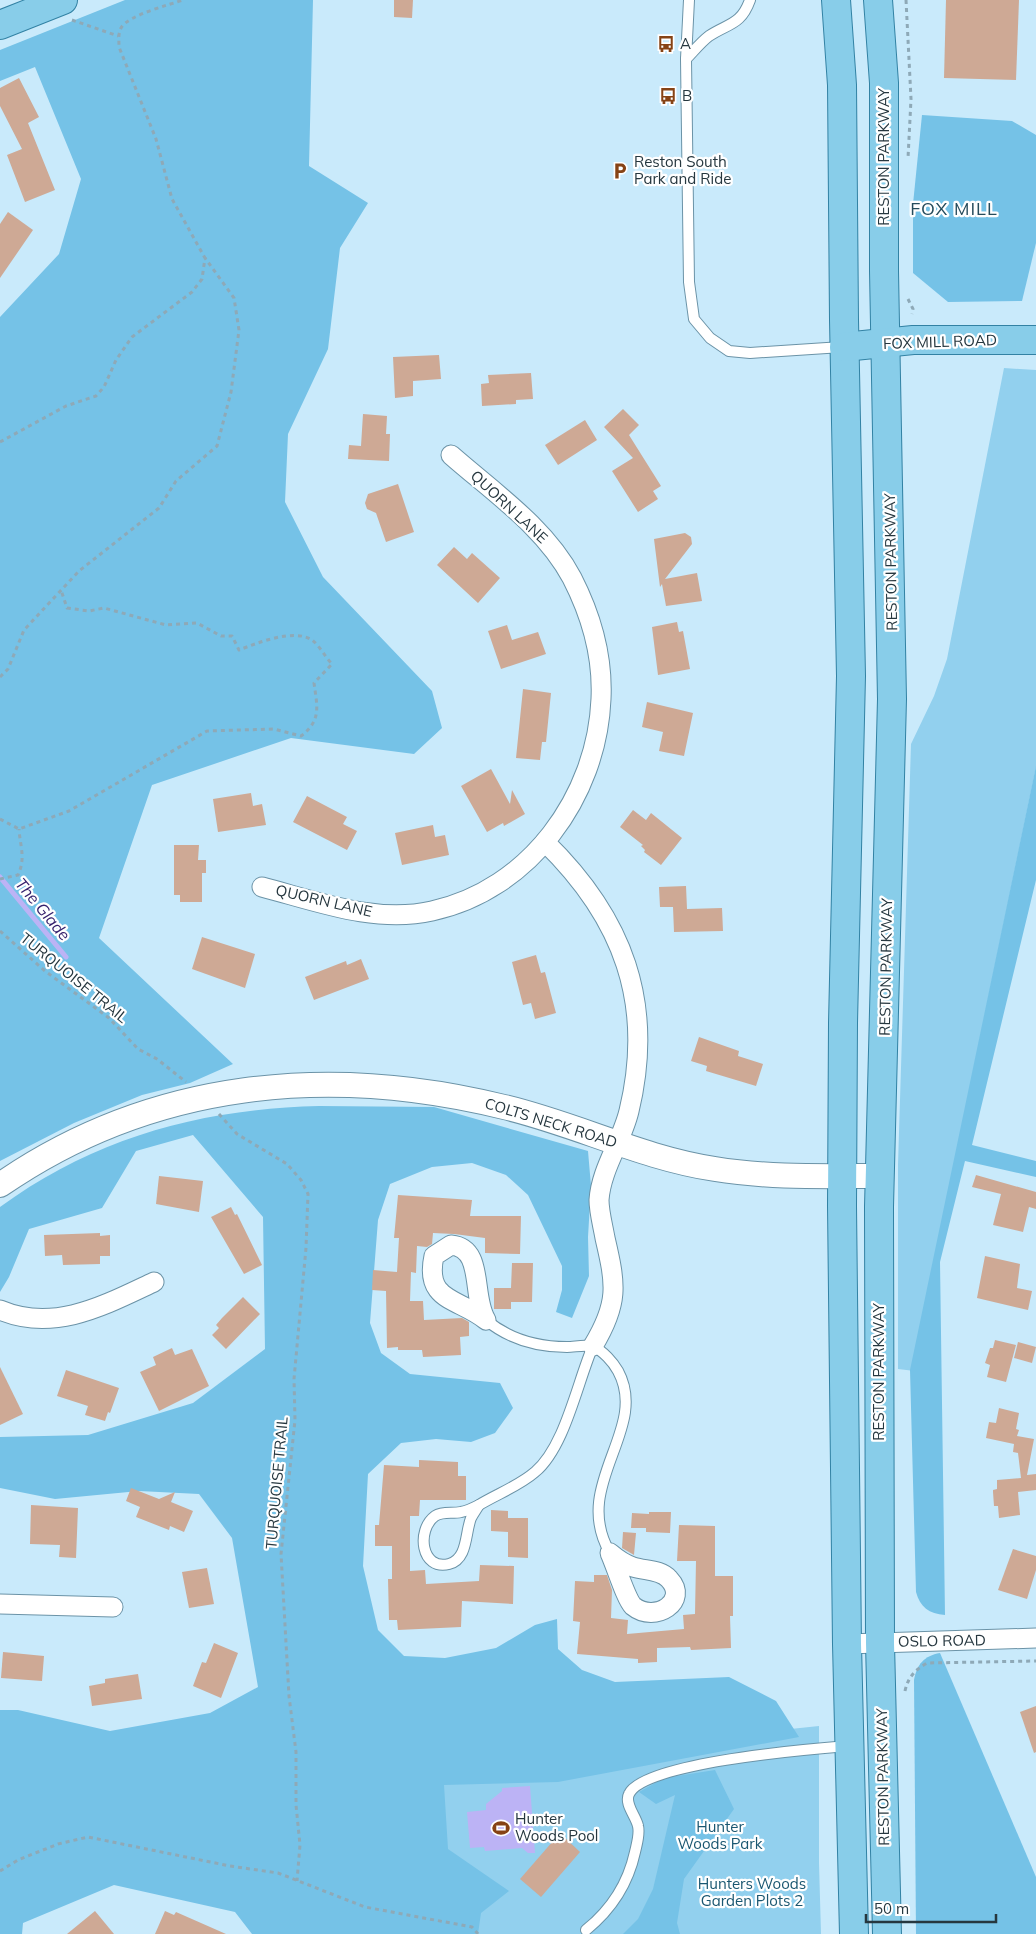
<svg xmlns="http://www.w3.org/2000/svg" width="1036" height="1934" font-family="Mulish,sans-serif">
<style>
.green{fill:#92d0ee}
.forest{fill:#75c2e7}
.water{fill:#bcb3f5}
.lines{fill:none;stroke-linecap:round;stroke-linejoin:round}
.stream{stroke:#bcb3f5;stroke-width:5}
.building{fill:#cea995}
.service-casing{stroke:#6b93a7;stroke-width:12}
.minor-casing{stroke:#6b93a7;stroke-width:21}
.tertiary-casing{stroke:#6b93a7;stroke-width:26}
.primary-casing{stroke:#3282a4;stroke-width:30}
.path{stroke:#8ea9b7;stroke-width:3;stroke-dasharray:4 4;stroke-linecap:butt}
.service{stroke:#fff;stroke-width:10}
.minor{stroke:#fff;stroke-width:19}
.tertiary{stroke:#fff;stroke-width:24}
.primary{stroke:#88cde9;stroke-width:28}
.labels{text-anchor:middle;stroke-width:4.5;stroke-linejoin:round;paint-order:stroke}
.poi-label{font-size:15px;fill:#26373f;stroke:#fff;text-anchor:start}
.street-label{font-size:15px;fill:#26373f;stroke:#fff}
.park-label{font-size:15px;fill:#1a5771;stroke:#fff}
.water-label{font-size:16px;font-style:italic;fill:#36226d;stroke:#fff}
.quarter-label{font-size:18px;letter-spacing:1px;fill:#264c5d;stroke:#fff}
</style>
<rect width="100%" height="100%" fill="#c9eafb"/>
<g class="green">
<path d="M1004 368 1036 370V767L933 1265 923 1372 898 1369V1165L911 744 934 696 947 659Z"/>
<path d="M819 1726V1863L821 1934H340L295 1782Z"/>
</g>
<g class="forest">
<path d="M125 0H313L309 166 368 203 340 248 328 349 288 434 285 502 323 577 432 691 442 728 414 754 291 738 152 785 99 938 233 1064 190 1083 142 1095 74 1123 0 1161V317L59 254 81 179 35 67 0 81V50Z"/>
<path d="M922 115 1012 121 1036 135V243L1022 301 948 302 913 273V204Z"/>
<path d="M1036 766V880L972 1145 1036 1161V1177L965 1161 940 1262 945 1615C929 1614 920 1607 916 1592L910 1370Z"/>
<path d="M319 1106 434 1107 588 1151 591 1186 588 1237 589 1276 572 1318 556 1312 562 1290V1266L528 1195 506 1175 472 1163 432 1167 390 1184 378 1220 370 1323 381 1353 410 1374 500 1383 513 1408 495 1433 471 1442 436 1439 401 1443 368 1474 363 1566 378 1630 404 1656 445 1658 496 1648 535 1625 557 1619 558 1649 582 1670 615 1682 729 1677 776 1701 799 1737 558 1782 444 1785 448 1849 509 1891 481 1913 478 1934H252L235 1912 114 1885 23 1923 22 1934H0V1710H18L110 1731 210 1713 258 1687 232 1538 199 1494 139 1491 55 1499 0 1488V1437L88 1435 193 1403 265 1349 263 1217 193 1135 136 1151 102 1208 29 1229 9 1277 0 1292V1207C96 1137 201 1109 319 1106Z"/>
<path d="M940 1653 1036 1877V1934H916L914 1680C917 1664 924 1656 940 1653Z"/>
<path d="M715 1770 734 1809 684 1879 677 1923 680 1934H623L638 1919 653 1889 675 1795 656 1804 639 1792 664 1778Z"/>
</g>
<path class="water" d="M530 1786 535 1853H528L522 1848 485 1851 484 1847 470 1848 467 1812 486 1810V1804L502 1791V1788Z"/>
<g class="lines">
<path class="stream" d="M0 877 66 957"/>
</g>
<g class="building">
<path d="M394 0H413L412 18 394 17Z"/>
<path d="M946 0H1019L1016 80 944 78Z"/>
<path d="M19 78 39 117 28 123 55 190 25 202 7 155 22 149 0 106V88Z"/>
<path d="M8 212 33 230 0 278V224Z"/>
<path d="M439 355 441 379 413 381V396L395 398 393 357Z"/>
<path d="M531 373 533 399 516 400V404L482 406 481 384 489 383 488 375Z"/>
<path d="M623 409 639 425 629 435 661 486 653 491 658 499 638 512 612 471 633 458 604 427Z"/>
<path d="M363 414 387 416 386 434H390L389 461 348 459 349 445 361 446Z"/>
<path d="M585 420 597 440 558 465 545 445Z"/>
<path d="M398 484 414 532 386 542 376 513 367 509 365 503 368 494Z"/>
<path d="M685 533 691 537 692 544 665 579 697 573 702 601 666 606 662 584 660 587 654 539Z"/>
<path d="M454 547 467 559 472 553 500 578 478 603 437 565Z"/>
<path d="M677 622 679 632 683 631 690 669 658 675 652 627Z"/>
<path d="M507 625 512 640 538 632 546 654 501 669 488 631Z"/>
<path d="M523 689 551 693 546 742H542L540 760 516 758Z"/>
<path d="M647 702 693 713 684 756 659 751 663 732 642 727Z"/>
<path d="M491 769 510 804 512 790 525 814 504 826 503 823 487 832 461 786Z"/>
<path d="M251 793 253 806 262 804 266 825 218 832 213 799Z"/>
<path d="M307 796 347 817 343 824 357 831 347 850 293 822Z"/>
<path d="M633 810 646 820 651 813 682 838 661 865 644 852 645 850 641 846 643 845 620 827Z"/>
<path d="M433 825 435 837 445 835 449 855 402 865 395 833Z"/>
<path d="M174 845H199L198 860H206V873H202V902H180V895H174Z"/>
<path d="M686 886 687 909 722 908 723 931 674 932 673 907H660L659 887Z"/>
<path d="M202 937 255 954 245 988 192 969Z"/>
<path d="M536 955 541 973 545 972 556 1013 535 1019 531 1003 523 1005 512 962Z"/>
<path d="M361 959 369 979 314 1000 305 977 346 961 347 965Z"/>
<path d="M699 1037 739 1051 738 1056 763 1064 756 1086 706 1071 707 1066 691 1061Z"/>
<path d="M976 1175 1036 1192V1209L1029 1207 1023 1232 993 1225 1001 1194 972 1187Z"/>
<path d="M159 1176 203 1181 199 1212 156 1204Z"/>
<path d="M398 1195 472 1200 470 1216H521L520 1254 485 1253V1238L454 1234 433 1233 432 1244 427 1247 417 1246 416 1273 411 1272 410 1301H423L424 1320 462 1318 469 1322V1336L460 1337 461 1355 423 1357 422 1350H398V1347L387 1348 386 1291 372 1290 373 1270 397 1272 399 1238H394Z"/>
<path d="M231 1207 235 1215 237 1214 262 1265 244 1274 211 1217Z"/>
<path d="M100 1233V1236L110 1235V1256H100V1264L63 1265 62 1255 45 1256 44 1235Z"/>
<path d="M985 1256 1020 1264 1017 1288 1032 1291 1028 1310 977 1298Z"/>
<path d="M512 1263H533L532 1302H511V1309H494V1288H511Z"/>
<path d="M243 1297 260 1314 226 1349 212 1335 219 1328 216 1325 222 1318Z"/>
<path d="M995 1340 1016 1345 1006 1382 987 1377 990 1365 985 1363 990 1348H993Z"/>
<path d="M1018 1342 1036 1347 1032 1363 1014 1358Z"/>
<path d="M172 1348 175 1355 192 1349 209 1386 159 1411 140 1372 156 1365 153 1357Z"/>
<path d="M0 1367 23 1414 0 1425Z"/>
<path d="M66 1370 119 1388 110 1413 108 1412 105 1421 85 1415 88 1406 57 1396Z"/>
<path d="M999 1408 1019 1413 1016 1429 1019 1430 1017 1436 1034 1439 1027 1475 1036 1474V1490L1018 1492 1020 1515 999 1518 998 1506H994L993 1492V1490L997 1489V1480L1021 1478 1018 1453 1013 1452 1014 1444 986 1438 989 1422 996 1423Z"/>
<path d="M419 1460 458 1462V1476H466V1500H420L419 1516H410V1571L425 1570 426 1584 479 1581 480 1565 514 1566 513 1604 462 1601 461 1627 398 1630 397 1620H389L388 1579H392V1546H375V1525H379L384 1465 419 1467Z"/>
<path d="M131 1488 159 1499 175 1492 171 1502 193 1511 184 1532 170 1526 169 1530 136 1517 140 1507 126 1501Z"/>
<path d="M31 1505 78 1508 76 1558 59 1557 60 1545 30 1544Z"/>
<path d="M491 1510 508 1511V1518H528V1558L508 1557V1532L491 1531Z"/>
<path d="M649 1512H671L670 1533 646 1532V1528H631L632 1513 649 1514Z"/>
<path d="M679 1525 715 1526V1576H733V1616H730L731 1648 691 1650 690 1647 657 1648V1662L638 1663V1659L577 1654 580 1622 573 1621 575 1581 594 1582V1575H607L612 1590 611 1618 628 1620 627 1634 684 1629 683 1615 695 1614 696 1561H677Z"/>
<path d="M623 1532 636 1533 634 1555 622 1548Z"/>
<path d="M1013 1549 1036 1556V1570L1027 1599 998 1590Z"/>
<path d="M207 1568 214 1604 189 1608 182 1572Z"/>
<path d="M214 1643 238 1653 221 1698 193 1686 202 1662 206 1663Z"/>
<path d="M3 1652 44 1656 42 1681 1 1678Z"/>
<path d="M138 1674 142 1699 92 1706 89 1686 105 1683V1679Z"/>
<path d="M1036 1706V1752L1034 1753 1020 1712Z"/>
<path d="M560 1833 580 1852 541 1897 520 1879Z"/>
<path d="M95 1911 114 1934H67Z"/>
<path d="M165 1911 174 1915 176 1912 226 1934H155Z"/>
</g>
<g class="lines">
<g class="service-casing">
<g id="service">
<path d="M689 0 686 59 689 282 694 319 710 338 729 351 750 353 842 347"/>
<path d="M686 59C693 52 701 42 709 36 729 23 741 25 750 0"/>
<path d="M486 1320C509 1339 538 1347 567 1347 575 1347 587 1344 594 1347 603 1351 613 1362 618 1371 650 1430 570 1484 610 1553"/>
<path d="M479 1505C497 1494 519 1486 535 1472 565 1447 577 1383 593 1346"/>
<path d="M479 1505C476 1510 473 1514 471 1518 465 1533 468 1559 449 1564 421 1571 416 1530 435 1516 443 1511 452 1514 461 1512 467 1511 473 1508 479 1505Z"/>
<path d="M586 1930C612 1909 628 1884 635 1852 637 1843 640 1834 638 1826 636 1816 624 1804 629 1794 643 1762 812 1749 848 1746"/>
</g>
</g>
<g class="minor-casing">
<g id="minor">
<path d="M545 842C623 918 655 1003 629 1111 622 1141 601 1169 599 1200 599 1212 603 1226 605 1238 616 1285 619 1303 593 1346"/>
<path d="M262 887C316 901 375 924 432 911 529 890 597 797 601 699 603 657 591 615 572 578 545 527 493 492 451 455"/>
<path d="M451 1245C485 1248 471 1296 486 1320 459 1298 424 1302 434 1256Z"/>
<path d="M0 1310C54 1333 105 1305 154 1282"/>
<path d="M610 1553C617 1559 624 1564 633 1567 645 1571 660 1569 669 1579 690 1601 655 1624 633 1606 626 1599 616 1566 610 1553Z"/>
<path d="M0 1604 113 1607"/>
<path d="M847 1644 1036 1638"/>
</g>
</g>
<g class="tertiary-casing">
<path id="tertiary" d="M0 1185C152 1080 329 1064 504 1107 576 1124 642 1158 715 1169 769 1178 825 1176 879 1176"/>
</g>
<g class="primary-casing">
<g id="primary">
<path d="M836 0 842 85 844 320 851 676 843 1023 842 1206 847 1644 854 1934"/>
<path d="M878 0 884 83V271L892 699 879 1207 880 1643 887 1934"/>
<path d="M0 25 63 0"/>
<path d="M844 347 913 340H1036"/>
</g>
</g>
<g class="path">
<path d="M906 0 911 99 908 158"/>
<path d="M72 20 118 36"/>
<path d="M908 299 913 309 912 314"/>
<path d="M0 442 66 406 96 396 104 387 116 360 132 337 192 292 202 279 205 258 172 199 156 139 119 47C119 40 118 34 121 28 128 15 169 5 183 0"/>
<path d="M0 677 8 669 24 630 79 571 159 508 176 481 217 446 231 392 239 330 234 298 205 258"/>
<path d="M0 819 19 829 69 811 207 731 274 729 301 736C322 720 317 706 314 683L332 664C326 658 319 645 312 640 294 628 257 643 239 650L232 636H221L197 623 166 625 104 608 89 611 67 608 61 590"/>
<path d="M0 879 18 875C26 858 20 846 19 829"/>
<path d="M0 931 45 971 109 1018 138 1049 157 1059 186 1082"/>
<path d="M219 1114 237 1134 287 1164 301 1180 308 1194 306 1248 294 1379 295 1420 281 1554 289 1696 296 1752V1805L300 1845 297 1881"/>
<path d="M905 1691C908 1677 915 1670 927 1663L1036 1661"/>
<path d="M0 1871 18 1860 58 1844 88 1837 230 1866 278 1873 365 1907 472 1927 478 1934"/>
</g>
<use href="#service" class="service"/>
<use href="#minor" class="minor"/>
<use href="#tertiary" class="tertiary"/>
<use href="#primary" class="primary"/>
</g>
<defs>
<g id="bus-bare" transform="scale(1.35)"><path d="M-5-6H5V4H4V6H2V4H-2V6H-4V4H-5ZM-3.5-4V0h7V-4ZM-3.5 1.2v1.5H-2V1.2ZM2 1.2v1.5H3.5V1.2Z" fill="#864315" stroke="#fff" stroke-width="2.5" paint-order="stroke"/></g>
<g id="parking-bare" transform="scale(1.35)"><path d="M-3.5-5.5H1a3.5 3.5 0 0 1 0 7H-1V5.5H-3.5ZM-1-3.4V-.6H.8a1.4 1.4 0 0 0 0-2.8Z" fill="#864315" stroke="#fff" stroke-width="2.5" paint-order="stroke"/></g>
<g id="stadium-bare" transform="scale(1.35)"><path d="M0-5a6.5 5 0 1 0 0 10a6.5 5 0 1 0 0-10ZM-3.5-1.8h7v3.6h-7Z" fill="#864315" stroke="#fff" stroke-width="2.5" paint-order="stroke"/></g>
</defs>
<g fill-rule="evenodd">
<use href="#bus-bare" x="666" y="44"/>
<use href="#bus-bare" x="668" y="96"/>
<use href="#parking-bare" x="620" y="171"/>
<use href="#stadium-bare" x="501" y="1828"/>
</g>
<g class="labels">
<g class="poi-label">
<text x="680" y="49">A</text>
<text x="682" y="101">B</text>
<text x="634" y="167">Reston South<tspan x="634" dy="17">Park and Ride</tspan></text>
<text x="515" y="1824">Hunter<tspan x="515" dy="17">Woods Pool</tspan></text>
</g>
<g class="street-label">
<text transform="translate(884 157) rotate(-90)" y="5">RESTON PARKWAY</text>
<text transform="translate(940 342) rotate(-2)" y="5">FOX MILL ROAD</text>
<text transform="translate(509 507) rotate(43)" y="5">QUORN LANE</text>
<text transform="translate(891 562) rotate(-91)" y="5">RESTON PARKWAY</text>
<text transform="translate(324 901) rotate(13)" y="5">QUORN LANE</text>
<text transform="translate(886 967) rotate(-89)" y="5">RESTON PARKWAY</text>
<text transform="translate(74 978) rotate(39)" y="5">TURQUOISE TRAIL</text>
<text transform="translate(551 1123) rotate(17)" y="5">COLTS NECK ROAD</text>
<text transform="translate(879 1372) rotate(-90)" y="5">RESTON PARKWAY</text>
<text transform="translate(277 1483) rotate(-85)" y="5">TURQUOISE TRAIL</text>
<text transform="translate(942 1641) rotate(-1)" y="5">OSLO ROAD</text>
<text transform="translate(883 1777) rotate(-91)" y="5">RESTON PARKWAY</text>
</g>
<g class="park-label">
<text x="720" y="1832">Hunter<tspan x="720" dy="17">Woods Park</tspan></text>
<text x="752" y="1889">Hunters Woods<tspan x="752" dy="17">Garden Plots 2</tspan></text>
</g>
<g class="water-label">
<text transform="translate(43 909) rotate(50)" y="6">The Glade</text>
</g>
<g class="quarter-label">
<text x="954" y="215">FOX MILL</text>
</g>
</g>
<path d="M866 1914v8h130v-8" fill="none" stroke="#26373f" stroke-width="2.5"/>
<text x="874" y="1914" font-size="15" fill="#26373f" stroke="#ffffff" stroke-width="4" paint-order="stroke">50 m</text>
</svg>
